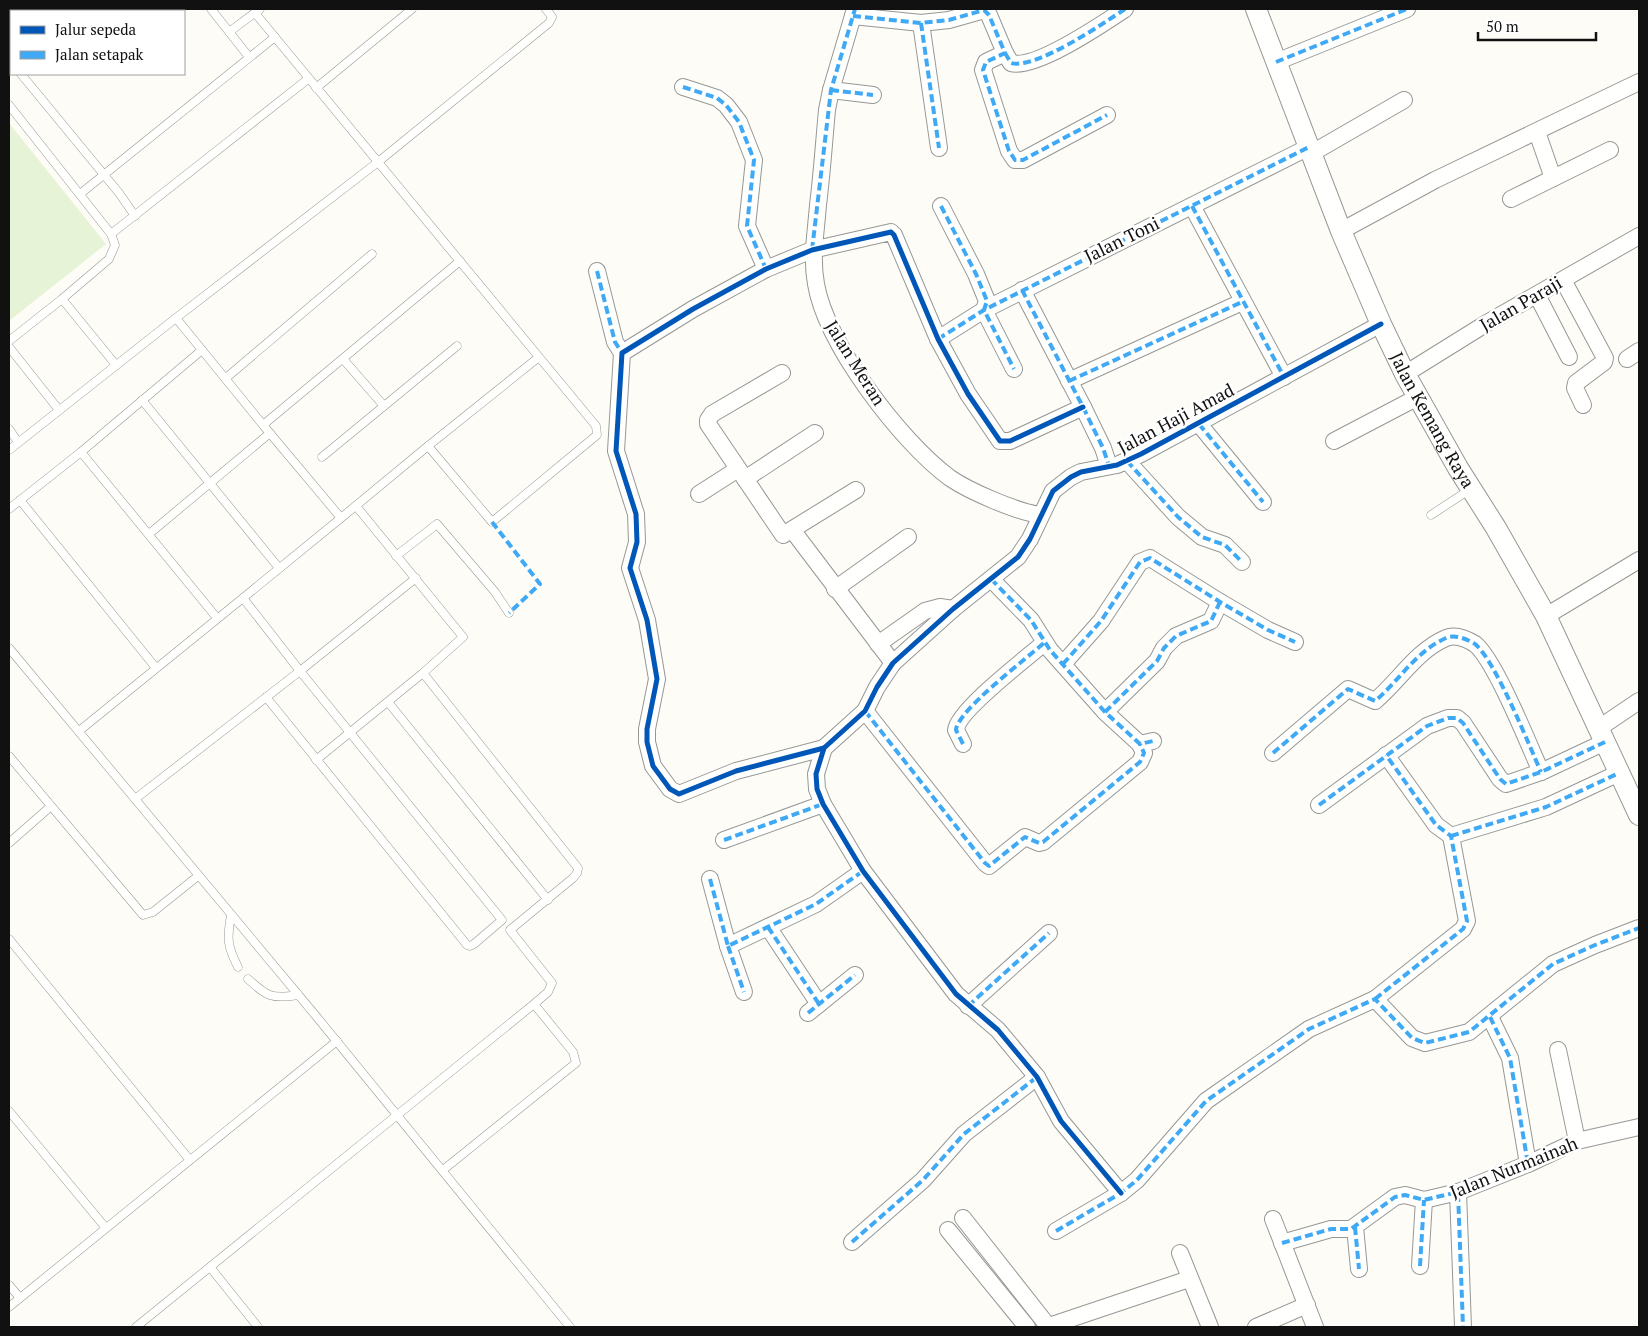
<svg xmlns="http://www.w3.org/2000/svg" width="1648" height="1336" font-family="'PT Serif',serif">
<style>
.green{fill:#e7f3d7}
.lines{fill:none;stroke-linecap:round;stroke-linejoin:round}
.service-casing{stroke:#979795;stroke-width:9}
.minor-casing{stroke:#979795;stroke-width:18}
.tertiary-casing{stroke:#979795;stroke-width:22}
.service{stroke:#fffffe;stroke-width:8}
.minor{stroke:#fffffe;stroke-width:16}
.tertiary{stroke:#fffffe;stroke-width:20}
.quiet{stroke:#3fa9f5;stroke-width:4;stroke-dasharray:8 4;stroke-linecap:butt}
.cycleway-casing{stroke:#fff;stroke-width:8}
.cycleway{stroke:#0057b8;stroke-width:5}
.labels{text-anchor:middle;stroke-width:5;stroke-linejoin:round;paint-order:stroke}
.street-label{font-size:18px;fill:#111;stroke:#fff}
</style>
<rect width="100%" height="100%" fill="#fdfcf7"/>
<path class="green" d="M9 123 106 244 9 321Z"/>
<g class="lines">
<g class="service-casing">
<g id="service">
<path d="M211 9 249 57"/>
<path d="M70 11 73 9"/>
<path d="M255 13 539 357 428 446 492 522 597 435 596 426 539 357"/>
<path d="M229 32 260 9"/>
<path d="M9 62 11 59"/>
<path d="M21 74 119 193 135 216"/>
<path d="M316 88 412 9"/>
<path d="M9 105 111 234 115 245 109 259 62 299"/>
<path d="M80 194 275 37"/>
<path d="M111 234 308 79"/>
<path d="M9 341 62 299 116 365"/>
<path d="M9 347 59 410"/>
<path d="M343 359 384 406"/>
<path d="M226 378 372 254"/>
<path d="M142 400 279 568"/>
<path d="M263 425 176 318 378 162 549 23 552 17 546 9"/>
<path d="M9 429 18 442"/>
<path d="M428 446 341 518 263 425 460 261"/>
<path d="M9 450 176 318"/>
<path d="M81 452 217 618"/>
<path d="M322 457 457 346"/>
<path d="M20 500 156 668"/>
<path d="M9 509 81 452 202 350"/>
<path d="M1431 515 1469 490"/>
<path d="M149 534 270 433"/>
<path d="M396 556 437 524 495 592 509 613"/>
<path d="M243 598 341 518"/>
<path d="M9 648 316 1016 570 1327"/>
<path d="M423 673 578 868 577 873 573 878 510 930 552 983 548 992 534 1004 573 1052 576 1063 443 1170"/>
<path d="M388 702 548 900"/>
<path d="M79 731 243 598 300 671 416 578"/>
<path d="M9 756 143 915 153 912 198 876"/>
<path d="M316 760 423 673 463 637 356 506"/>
<path d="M135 799 300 671 502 920 474 944 470 946 467 945 266 697"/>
<path d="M9 843 50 807"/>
<path d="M231 915C227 938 227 946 238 967"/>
<path d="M9 939 189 1159"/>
<path d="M248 979C268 997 271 999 298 995"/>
<path d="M9 1111 105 1227"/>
<path d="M210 1267 258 1327"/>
<path d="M9 1285 20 1298"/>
<path d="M9 1307 337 1041"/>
<path d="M136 1327 534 1004"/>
</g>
</g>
<g class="minor-casing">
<g id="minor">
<path d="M855 9 831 90 827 110C824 142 822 173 818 205 816 232 811 257 816 284 826 344 901 442 950 478 969 491 1017 512 1040 515"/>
<path d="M853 16 921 23 949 20 984 10 989 15 1005 53 986 62 983 70 1009 151 1015 160H1023L1107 115"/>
<path d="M921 23 939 148"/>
<path d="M1005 53 1011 63C1035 70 1104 23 1125 9"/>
<path d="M1276 62 1407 9"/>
<path d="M683 87 717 98 726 105 739 122 754 160 747 226 766 269"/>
<path d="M831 90 873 95"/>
<path d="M1537 132 1553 178"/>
<path d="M1312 153 1404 100"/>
<path d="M1511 199 1610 150"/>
<path d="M941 206 976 274 987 301 984 310 1014 369"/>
<path d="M1192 206 1284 377"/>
<path d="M1341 231 1435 180 1639 82"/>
<path d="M597 271 615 342 622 353"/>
<path d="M1563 280 1605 358 1604 362 1576 383 1575 388 1583 405"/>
<path d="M1022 290 1083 407 1103 448 1109 466"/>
<path d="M1537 295 1569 357"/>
<path d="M938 339 984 310 1309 147"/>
<path d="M1627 359 1639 351"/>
<path d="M782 373 712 414 708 420V424L783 535 856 490"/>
<path d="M1405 374 1487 323 1639 236"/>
<path d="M1069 381 1242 302"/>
<path d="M1199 424 1263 502"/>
<path d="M1334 441 1418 397"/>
<path d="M1127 461 1178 517 1202 537 1225 545 1242 562"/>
<path d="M745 479 815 433"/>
<path d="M699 494 738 469"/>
<path d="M793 531 893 663"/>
<path d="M991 579 1031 620 1050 650 1105 712 1140 744 1153 741"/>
<path d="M835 589 908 537"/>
<path d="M1546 616 1639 560"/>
<path d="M878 644 925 611 940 607 953 609"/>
<path d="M1063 664 1101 621 1140 562 1150 558 1220 602 1268 630 1295 642"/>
<path d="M865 711 985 863 989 866 1025 837 1039 843 1043 842 1140 762 1144 753 1140 744"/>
<path d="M1105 712 1157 661 1164 648 1176 636 1211 621 1220 602"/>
<path d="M1599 728 1639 701"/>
<path d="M963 744 956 730C957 711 1027 658 1044 643"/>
<path d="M824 748 736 771 679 794 670 789 653 766 647 742V729L657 679 647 620 630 568 637 542 636 514 616 451 622 353 693 309 766 269 812 250 891 232 894 235 938 339 968 394 1000 441H1010L1083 407"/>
<path d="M1273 753 1348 689 1375 701C1399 681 1416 651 1446 638 1455 634 1467 639 1475 644 1495 660 1529 745 1541 772"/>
<path d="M1319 805 1427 726 1448 718H1457L1463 723 1500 779 1506 784 1541 772 1605 742"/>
<path d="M1451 836 1546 807 1619 773"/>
<path d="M724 840 823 804"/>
<path d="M710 879 728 946 816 904 863 871"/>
<path d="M768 927 819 1004"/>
<path d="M728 946 744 992"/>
<path d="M1375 999 1463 929 1467 921 1451 836 1436 825 1386 755"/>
<path d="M968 1006 1049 933"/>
<path d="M808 1013 855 975"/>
<path d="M1490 1017 1510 1058 1528 1164"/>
<path d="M1558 1050 1577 1141"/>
<path d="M1458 1192 1463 1327"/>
<path d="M1121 1193 1061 1121 1037 1077 998 1030 956 994 863 871 823 804 817 789 816 774 824 748 865 711 877 687 893 663 953 609 1018 557 1030 539 1053 491 1071 477 1081 472 1117 465 1141 454 1381 324"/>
<path d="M963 1218 1048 1326"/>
<path d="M1273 1219 1315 1327"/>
<path d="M1355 1227 1359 1269"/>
<path d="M948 1230 1027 1327"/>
<path d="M1056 1231 1121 1193 1137 1180 1206 1101 1309 1029 1375 999 1412 1038 1425 1043 1469 1032 1553 964 1595 945 1639 928"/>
<path d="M852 1242 923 1180 964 1134 1037 1077"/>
<path d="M1282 1243 1331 1229H1351L1395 1197 1405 1195 1424 1200 1458 1192 1528 1164 1577 1141 1639 1127"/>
<path d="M1180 1253 1210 1327"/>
<path d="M1420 1266 1424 1200"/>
<path d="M1046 1327 1189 1279"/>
<path d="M1256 1327 1307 1305"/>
</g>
</g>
<g class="tertiary-casing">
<g id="tertiary">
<path id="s1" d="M1256 9 1341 231 1381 324 1405 374 1458 468 1496 528 1546 616 1639 815"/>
</g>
</g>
<use href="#service" class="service"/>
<use href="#minor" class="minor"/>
<use href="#tertiary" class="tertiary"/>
<g class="quiet">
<path d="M853 16 921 23 949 20 984 10 989 15 1005 53 986 62 983 70 1009 151 1015 160H1023L1107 115"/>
<path d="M921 23 939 148"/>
<path d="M1005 53 1011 63C1035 70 1104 23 1125 9"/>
<path d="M1276 62 1407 9"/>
<path d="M683 87 717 98 726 105 739 122 754 160 747 226 766 269"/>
<path d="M831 90 873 95"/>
<path d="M941 206 976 274 987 301 984 310 1014 369"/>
<path d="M1192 206 1284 377"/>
<path d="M812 250 831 90 855 9"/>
<path d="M597 271 615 342 622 353"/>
<path d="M1022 290 1083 407 1103 448 1109 466"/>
<path d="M938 339 984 310 1309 147"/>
<path d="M1069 381 1242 302"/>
<path d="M1199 424 1263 502"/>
<path d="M1127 461 1178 517 1202 537 1225 545 1242 562"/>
<path d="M492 522 540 584 509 613"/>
<path d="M991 579 1031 620 1050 650 1105 712 1140 744 1153 741"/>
<path d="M1063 664 1101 621 1140 562 1150 558 1220 602 1268 630 1295 642"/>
<path d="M865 711 985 863 989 866 1025 837 1039 843 1043 842 1140 762 1144 753 1140 744"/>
<path d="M1105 712 1157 661 1164 648 1176 636 1211 621 1220 602"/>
<path d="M963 744 956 730C957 711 1027 658 1044 643"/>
<path d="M1273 753 1348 689 1375 701C1399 681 1416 651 1446 638 1455 634 1467 639 1475 644 1495 660 1529 745 1541 772"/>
<path d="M1319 805 1427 726 1448 718H1457L1463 723 1500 779 1506 784 1541 772 1605 742"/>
<path d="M1451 836 1546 807 1619 773"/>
<path d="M724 840 823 804"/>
<path d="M710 879 728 946 816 904 863 871"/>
<path d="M768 927 819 1004"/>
<path d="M728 946 744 992"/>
<path d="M1375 999 1463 929 1467 921 1451 836 1436 825 1386 755"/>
<path d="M968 1006 1049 933"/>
<path d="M808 1013 855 975"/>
<path d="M1490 1017 1510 1058 1528 1164"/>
<path d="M1355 1227 1359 1269"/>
<path d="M1056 1231 1121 1193 1137 1180 1206 1101 1309 1029 1375 999 1412 1038 1425 1043 1469 1032 1553 964 1595 945 1639 928"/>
<path d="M852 1242 923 1180 964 1134 1037 1077 1039 1081"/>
<path d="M1282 1243 1331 1229H1351L1395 1197 1405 1195 1424 1200 1458 1192 1463 1327"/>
<path d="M1420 1266 1424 1200"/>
</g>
<g class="cycleway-casing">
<g id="cycleway">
<path d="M824 748 736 771 679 794 670 789 653 766 647 742V729L657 679 647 620 630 568 637 542 636 514 616 451 622 353 693 309 766 269 812 250 891 232 894 235 938 339 968 394 1000 441H1010L1083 407"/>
<path d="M1121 1193 1061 1121 1037 1077 998 1030 956 994 863 871 823 804 817 789 816 774 824 748 865 711 877 687 893 663 953 609 1018 557 1030 539 1053 491 1071 477 1081 472 1117 465 1141 454 1381 324"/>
</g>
</g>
<use href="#cycleway" class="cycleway"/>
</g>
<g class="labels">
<g class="street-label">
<text transform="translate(1122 240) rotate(-26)" y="6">Jalan Toni</text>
<text transform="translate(1521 304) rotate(-30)" y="6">Jalan Paraji</text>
<text transform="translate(855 363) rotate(58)" y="6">Jalan Meran</text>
<text transform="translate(1176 419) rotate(-28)" y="6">Jalan Haji Amad</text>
<text dy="6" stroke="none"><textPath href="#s1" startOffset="448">Jalan Kemang Raya</textPath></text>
<text transform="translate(1514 1168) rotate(-22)" y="6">Jalan Nurmainah</text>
</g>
</g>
<rect width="1648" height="1336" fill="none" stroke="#111111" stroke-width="20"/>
<rect x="10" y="10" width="175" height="65" fill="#ffffff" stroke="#a0a0a0"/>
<rect x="20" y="26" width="25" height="8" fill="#0057b8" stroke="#a0a0a0"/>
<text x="55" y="35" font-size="15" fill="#111111">Jalur sepeda</text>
<rect x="20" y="51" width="25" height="8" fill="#3fa9f5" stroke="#a0a0a0"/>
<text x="55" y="60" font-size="15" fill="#111111">Jalan setapak</text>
<path d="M1478 32v8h118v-8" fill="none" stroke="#111111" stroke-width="2.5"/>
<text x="1486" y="32" font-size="15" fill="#111111" stroke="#ffffff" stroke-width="4" paint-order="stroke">50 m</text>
</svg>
